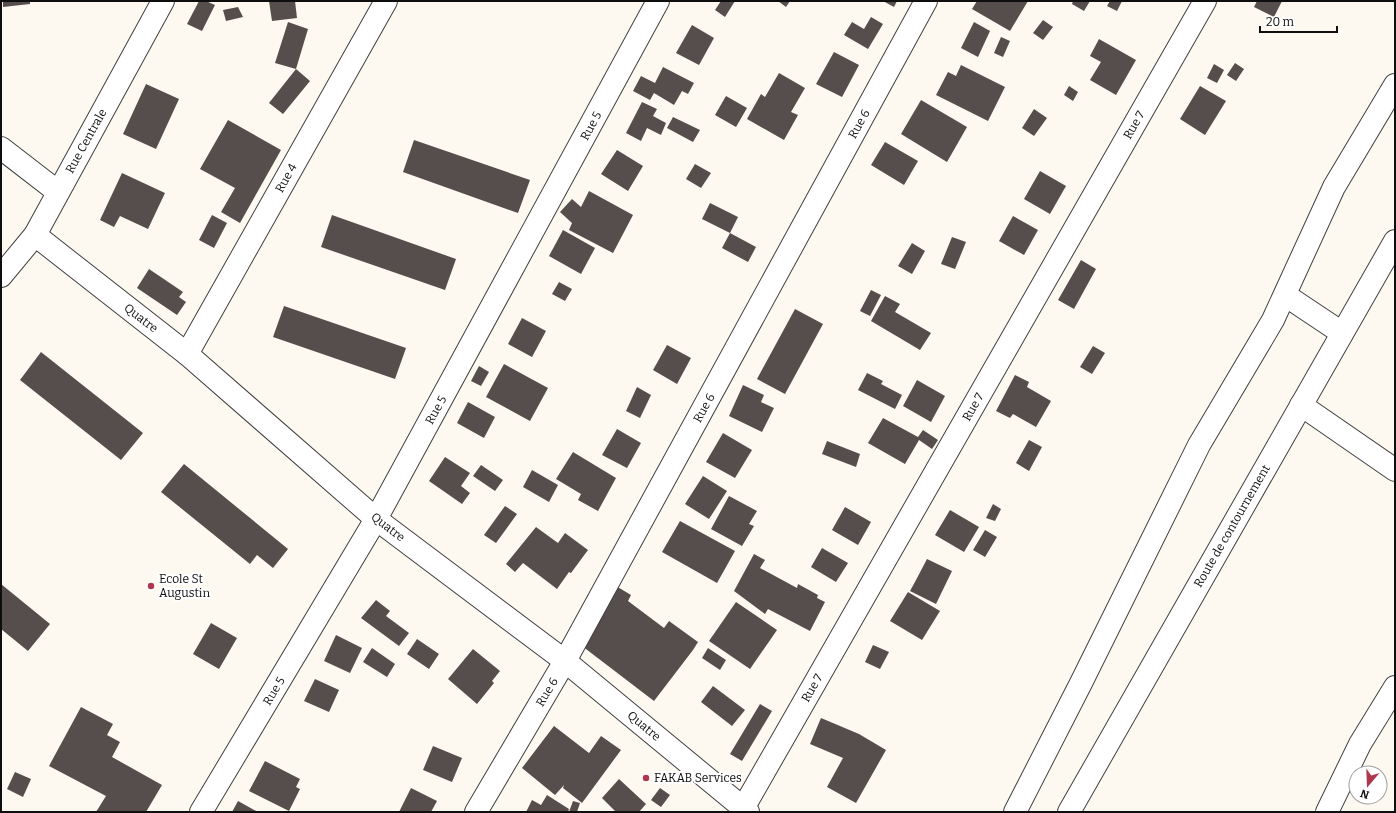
<svg xmlns="http://www.w3.org/2000/svg" width="1396" height="813" font-family="Bitter,serif">
<style>
.building{fill:#554e4c}
.lines{fill:none;stroke-linecap:round;stroke-linejoin:round}
.minor-casing{stroke:#414141;stroke-width:24}
.minor{stroke:#fff;stroke-width:22}
.poi-dot{fill:#ae364e;stroke:#fff;stroke-width:1.5}
.labels{text-anchor:middle;stroke-width:4;stroke-linejoin:round;paint-order:stroke}
.street-label{font-size:12px;fill:#0e0e0e;stroke:#fff}
.poi-label{font-size:12px;fill:#0e0e0e;stroke:#fff;text-anchor:start}
</style>
<rect width="100%" height="100%" fill="#fdf9f1"/>
<g class="building">
<path d="M3 1H30V4L3 7Z"/>
<path d="M199 1H206L215 5 202 31 187 24Z"/>
<path d="M269 1H295L297 18 272 21Z"/>
<path d="M721 1H735L725 17 715 10Z"/>
<path d="M778 1H790L786 7Z"/>
<path d="M883 1H897L894 7Z"/>
<path d="M977 1H1028L1010 31 972 9Z"/>
<path d="M1073 1H1090L1084 11 1072 4Z"/>
<path d="M1110 1H1122L1117 11 1107 6Z"/>
<path d="M1257 1H1282L1274 17 1254 7Z"/>
<path d="M238 7 243 17 226 21 223 10Z"/>
<path d="M871 17 883 24 868 49 844 35 852 22 864 29Z"/>
<path d="M1043 20 1053 27 1043 40 1033 33Z"/>
<path d="M288 22 308 29 296 69 310 81 283 114 269 103 296 69 275 63Z"/>
<path d="M974 22 990 31 978 57 961 48Z"/>
<path d="M692 25 714 38 699 65 676 53Z"/>
<path d="M1001 37 1010 41 1003 57 994 53Z"/>
<path d="M1099 39 1136 60 1116 95 1090 80 1101 62 1090 56Z"/>
<path d="M834 52 859 65 842 97 816 84Z"/>
<path d="M1235 63 1244 69 1236 81 1227 75Z"/>
<path d="M1214 64 1224 70 1217 83 1207 78Z"/>
<path d="M961 65 1005 87 988 121 936 95 948 72 956 76Z"/>
<path d="M663 67 694 83 688 94 682 91 674 105 654 93 650 100 633 91 641 76 655 83Z"/>
<path d="M779 73 805 88 791 112 798 115 784 140 747 119 761 94 765 97Z"/>
<path d="M146 84 179 99 156 149 123 134Z"/>
<path d="M1069 86 1078 92 1073 101 1064 95Z"/>
<path d="M1200 86 1226 101 1205 135 1180 119Z"/>
<path d="M726 96 747 108 736 127 715 115Z"/>
<path d="M921 100 967 127 947 162 901 134Z"/>
<path d="M642 102 657 109 653 116 666 123 661 135 647 128 641 141 626 133Z"/>
<path d="M1034 109 1047 118 1034 136 1022 128Z"/>
<path d="M673 117 700 130 693 142 667 128Z"/>
<path d="M228 120 281 150 240 223 221 212 235 188 200 169Z"/>
<path d="M414 140 530 180 518 213 403 172Z"/>
<path d="M885 142 918 161 904 185 871 165Z"/>
<path d="M617 150 643 166 628 191 601 174Z"/>
<path d="M695 164 711 173 701 188 686 179Z"/>
<path d="M1040 171 1066 186 1050 214 1024 199Z"/>
<path d="M122 173 165 193 148 229 120 216 114 227 100 220Z"/>
<path d="M589 191 633 215 613 253 569 230 572 223 560 212 572 199 581 207Z"/>
<path d="M710 203 738 217 730 233 702 219Z"/>
<path d="M212 215 227 223 214 248 199 240Z"/>
<path d="M332 215 456 259 445 290 321 247Z"/>
<path d="M1013 216 1038 230 1024 255 999 241Z"/>
<path d="M563 230 595 248 581 274 549 256Z"/>
<path d="M730 233 756 247 748 262 722 248Z"/>
<path d="M952 237 966 242 955 269 941 264Z"/>
<path d="M912 243 925 251 912 274 898 266Z"/>
<path d="M1081 260 1096 269 1074 309 1058 300Z"/>
<path d="M149 269 183 292 179 297 186 302 177 315 137 288Z"/>
<path d="M559 282 572 289 565 301 552 294Z"/>
<path d="M871 290 881 295 870 316 860 311Z"/>
<path d="M885 296 900 304 895 312 931 333 920 350 871 321Z"/>
<path d="M284 306 406 348 395 379 273 337Z"/>
<path d="M795 309 823 324 785 394 757 379Z"/>
<path d="M522 318 546 331 532 357 508 344Z"/>
<path d="M667 345 691 358 677 384 653 370Z"/>
<path d="M1093 346 1105 353 1092 374 1080 367Z"/>
<path d="M41 352 143 433 121 460 20 380Z"/>
<path d="M504 364 548 388 530 421 486 397Z"/>
<path d="M479 366 489 372 481 386 471 381Z"/>
<path d="M867 373 883 381 881 384 902 395 895 409 858 390Z"/>
<path d="M1015 375 1029 382 1027 387 1051 401 1036 427 1013 414 1010 418 996 411Z"/>
<path d="M917 380 945 396 931 422 903 406Z"/>
<path d="M743 385 764 395 761 402 774 408 762 432 729 416Z"/>
<path d="M637 387 651 395 640 418 626 411Z"/>
<path d="M468 402 495 417 484 438 457 423Z"/>
<path d="M883 418 918 437 923 430 938 440 932 449 919 440 905 464 868 443Z"/>
<path d="M617 429 641 443 627 468 602 455Z"/>
<path d="M723 433 752 450 735 478 706 462Z"/>
<path d="M1029 440 1042 447 1029 471 1016 463Z"/>
<path d="M827 441 860 454 856 467 822 454Z"/>
<path d="M573 452 616 478 598 511 578 500 581 494 556 479Z"/>
<path d="M445 457 470 473 461 486 470 493 462 504 429 481Z"/>
<path d="M184 464 288 549 273 568 257 555 250 564 161 492Z"/>
<path d="M481 465 503 480 495 491 473 476Z"/>
<path d="M532 470 558 485 549 502 523 487Z"/>
<path d="M703 476 727 491 709 519 685 504Z"/>
<path d="M729 496 757 511 749 524 754 526 742 546 711 529Z"/>
<path d="M993 504 1001 509 995 521 986 518Z"/>
<path d="M505 506 517 514 496 543 484 535Z"/>
<path d="M845 507 871 522 858 545 832 530Z"/>
<path d="M950 510 979 527 964 552 935 535Z"/>
<path d="M680 521 735 551 717 583 662 552Z"/>
<path d="M536 527 558 543 565 533 588 550 571 573 569 572 557 589 523 563 515 572 506 564Z"/>
<path d="M985 530 997 537 985 557 973 550Z"/>
<path d="M822 548 848 563 836 582 811 567Z"/>
<path d="M754 554 765 560 760 568 797 588 798 584 818 595 817 598 825 602 810 631 768 609 765 614 734 591Z"/>
<path d="M927 559 952 571 936 604 910 591 916 580 927 586 916 580Z"/>
<path d="M1 584 50 624 28 651 1 629Z"/>
<path d="M616 586 631 595 628 601 664 628 669 621 698 642 693 650 654 701 582 646Z"/>
<path d="M908 592 940 611 922 640 890 621Z"/>
<path d="M376 600 390 611 386 616 409 633 399 646 361 618Z"/>
<path d="M736 602 777 630 750 669 709 641Z"/>
<path d="M211 623 237 638 219 669 193 654Z"/>
<path d="M336 635 362 648 350 673 324 661Z"/>
<path d="M417 639 439 654 429 669 407 654Z"/>
<path d="M873 645 889 652 880 669 865 662Z"/>
<path d="M372 648 395 664 387 677 363 662Z"/>
<path d="M708 648 726 660 720 670 702 658Z"/>
<path d="M473 649 500 671 492 681 494 683 477 704 448 679Z"/>
<path d="M315 679 339 690 329 712 304 701Z"/>
<path d="M713 686 745 710 732 726 701 702Z"/>
<path d="M760 704 772 711 742 761 730 754Z"/>
<path d="M81 707 113 724 107 735 120 742 112 757 162 785 146 812H96L106 796 49 766Z"/>
<path d="M821 718 859 734 886 750 856 803 827 787 843 758 810 744Z"/>
<path d="M554 726 589 753 601 736 621 750 582 803 563 788 564 785 555 795 522 768Z"/>
<path d="M433 746 462 758 452 782 423 770Z"/>
<path d="M265 761 300 779 296 787 300 789 289 811 249 791Z"/>
<path d="M15 772 31 779 23 797 7 789Z"/>
<path d="M619 779 646 804 639 812H616L602 798Z"/>
<path d="M411 788 437 801 431 812H399Z"/>
<path d="M660 788 670 795 661 807 651 800Z"/>
<path d="M547 795 569 809 568 812H526L532 800 541 805Z"/>
<path d="M238 801 258 812H232Z"/>
<path d="M573 801 580 803 577 812H569Z"/>
</g>
<g class="lines">
<g class="minor-casing">
<g id="minor">
<path d="M1 148 58 192"/>
<path d="M35 235 187 354 376 519 565 661 748 812"/>
<path d="M1 276 35 235 163 1"/>
<path d="M1285 295 1342 333"/>
<path d="M187 354 386 1"/>
<path d="M1301 405 1395 470"/>
<path d="M201 812 376 519 658 1"/>
<path d="M476 812 565 661 926 1"/>
<path d="M741 812 1205 1"/>
<path d="M1015 812 1081 683 1199 445 1273 320 1334 187 1395 85"/>
<path d="M1069 812 1395 241"/>
<path d="M1327 812 1360 744 1395 687"/>
</g>
</g>
<use href="#minor" class="minor"/>
</g>
<g class="poi-dot">
<circle cx="151" cy="586" r="4"/>
<circle cx="646" cy="778" r="4"/>
</g>
<g class="labels">
<g class="street-label">
<text transform="translate(859 124) rotate(-61)" y="4">Rue 6</text>
<text transform="translate(1134 125) rotate(-60)" y="4">Rue 7</text>
<text transform="translate(591 126) rotate(-62)" y="4">Rue 5</text>
<text transform="translate(86 141) rotate(-61)" y="4">Rue Centrale</text>
<text transform="translate(286 178) rotate(-61)" y="4">Rue 4</text>
<text transform="translate(141 318) rotate(38)" y="4">Quatre</text>
<text transform="translate(973 407) rotate(-60)" y="4">Rue 7</text>
<text transform="translate(704 408) rotate(-61)" y="4">Rue 6</text>
<text transform="translate(436 410) rotate(-61)" y="4">Rue 5</text>
<text transform="translate(1232 526) rotate(-60)" y="4">Route de contournement</text>
<text transform="translate(388 527) rotate(38)" y="4">Quatre</text>
<text transform="translate(812 688) rotate(-60)" y="4">Rue 7</text>
<text transform="translate(274 691) rotate(-59)" y="4">Rue 5</text>
<text transform="translate(547 692) rotate(-59)" y="4">Rue 6</text>
<text transform="translate(644 726) rotate(40)" y="4">Quatre</text>
</g>
<g class="poi-label">
<text x="159" y="583">Ecole St<tspan x="159" dy="14">Augustin</tspan></text>
<text x="654" y="782">FAKAB Services</text>
</g>
</g>
<rect width="1396" height="813" fill="none" stroke="#0e0e0e" stroke-width="4"/>
<g transform="translate(1368 785) rotate(199)"><circle r="19" fill="#ffffff" stroke="#9f9f9f"/>
<path d="M0-3L7 15L0 10L-7 15Z" fill="#ae364e"/>
<text y="-6" font-size="11" font-weight="bold" text-anchor="middle" fill="#0e0e0e">N</text>
</g>
<path d="M1260 26v6h77v-6" fill="none" stroke="#0e0e0e" stroke-width="2"/>
<text x="1266" y="26" font-size="12" fill="#0e0e0e" stroke="#ffffff" stroke-width="3" paint-order="stroke">20 m</text>
</svg>
